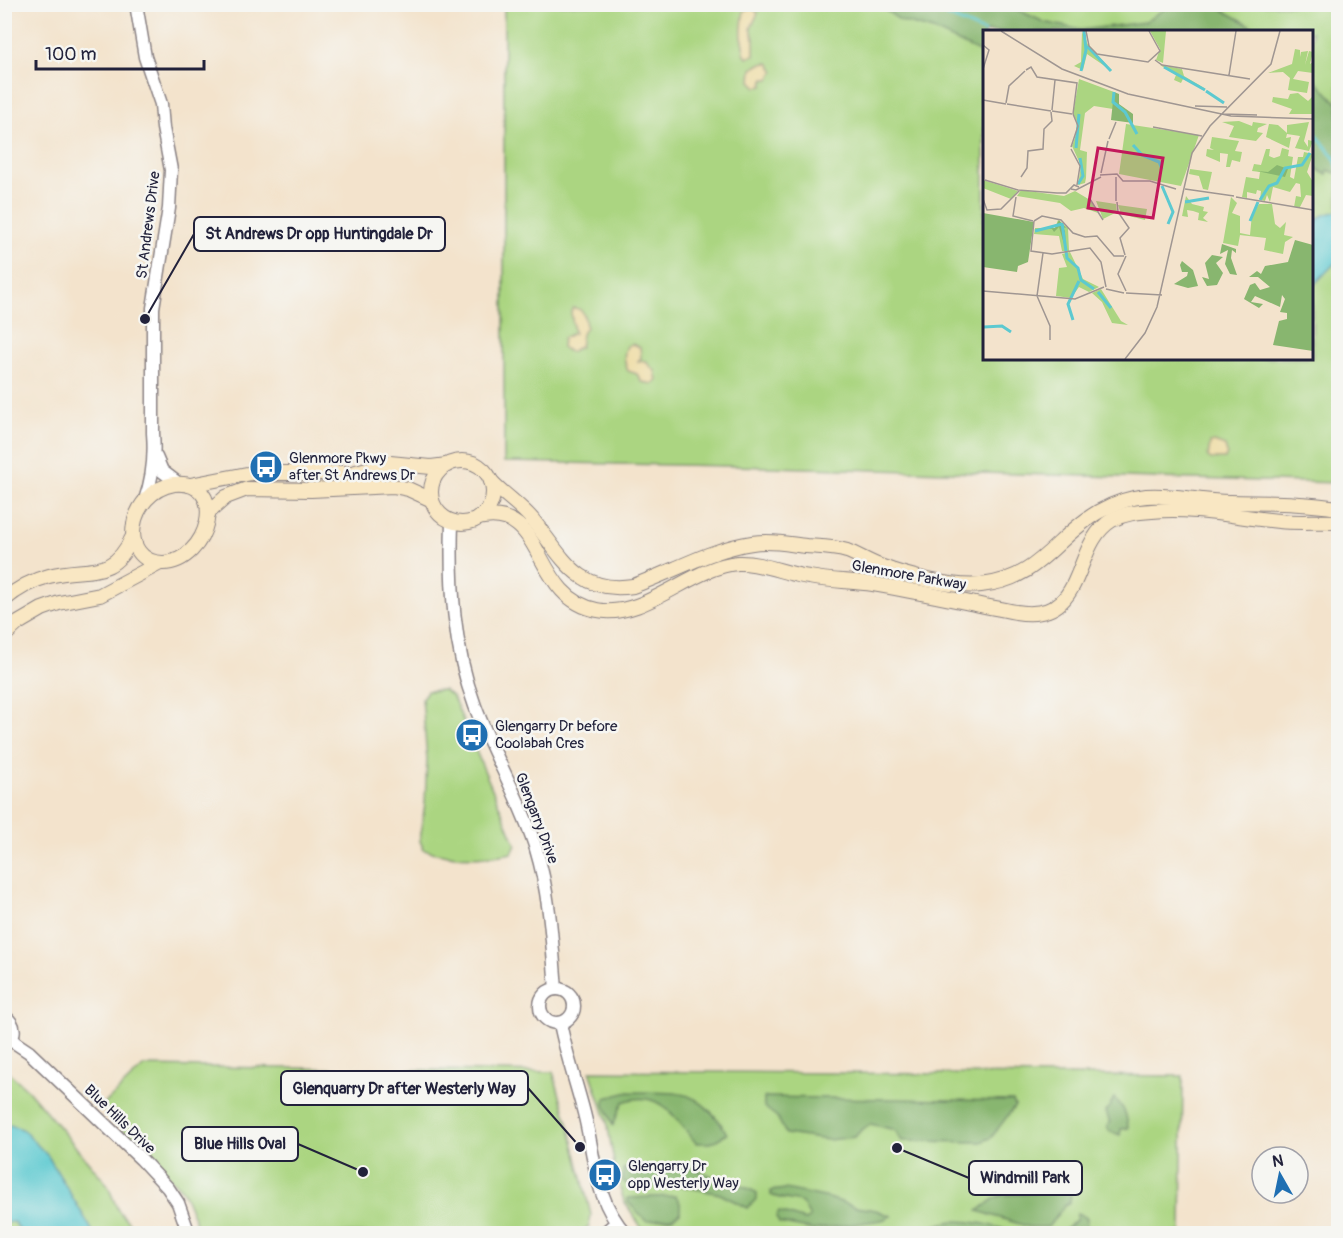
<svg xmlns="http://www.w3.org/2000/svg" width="1343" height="1238" font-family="Pangolin,sans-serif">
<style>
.green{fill:#abd581;stroke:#667c5e;stroke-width:1.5;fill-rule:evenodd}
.forest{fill:#88b66f;stroke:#556c55;stroke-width:1.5}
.sand{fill:#eeda9e;stroke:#887e6c;stroke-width:1.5}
.water{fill:#5cc9d0;stroke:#3f7686;stroke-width:1.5}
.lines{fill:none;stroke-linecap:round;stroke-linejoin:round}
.stream{stroke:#5cc9d0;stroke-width:3}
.tertiary-casing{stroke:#8a8284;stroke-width:15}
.secondary-casing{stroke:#8a8284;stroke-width:16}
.tertiary{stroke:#fff;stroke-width:12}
.secondary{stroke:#f9e7c3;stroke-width:14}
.labels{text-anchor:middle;stroke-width:5;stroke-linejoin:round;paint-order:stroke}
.street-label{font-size:15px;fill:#22223b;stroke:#f6f6f2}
.poi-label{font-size:15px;fill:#22223b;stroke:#f6f6f2;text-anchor:start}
.inset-river{fill:none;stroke:#5cc9d0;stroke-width:3}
.inset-road{fill:none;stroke:#9f9692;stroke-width:1.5}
.view{fill:#c2185b;fill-opacity:0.15;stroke:#c2185b;stroke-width:3}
.inset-edge{fill:none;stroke:#22223b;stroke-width:3}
.leader{fill:none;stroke:#22223b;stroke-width:2}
.callout-dot{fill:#22223b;stroke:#f6f6f2;stroke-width:2}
.callout{fill:#f6f6f2;stroke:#22223b;stroke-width:2}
.callout-label{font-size:16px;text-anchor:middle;font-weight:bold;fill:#22223b}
</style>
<rect width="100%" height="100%" fill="#f6f6f2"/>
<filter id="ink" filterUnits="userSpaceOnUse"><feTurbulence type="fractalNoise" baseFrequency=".0167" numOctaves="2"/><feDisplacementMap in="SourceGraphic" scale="12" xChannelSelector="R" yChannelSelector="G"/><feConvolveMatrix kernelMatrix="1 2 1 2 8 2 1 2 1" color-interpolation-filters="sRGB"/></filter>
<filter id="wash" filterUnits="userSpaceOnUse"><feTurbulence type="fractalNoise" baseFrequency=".008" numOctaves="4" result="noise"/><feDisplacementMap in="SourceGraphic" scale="24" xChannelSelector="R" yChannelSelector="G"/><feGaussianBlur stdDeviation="1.35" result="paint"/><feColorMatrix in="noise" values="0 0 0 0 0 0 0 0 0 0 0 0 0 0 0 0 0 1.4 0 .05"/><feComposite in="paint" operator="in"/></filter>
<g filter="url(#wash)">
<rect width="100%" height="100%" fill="#f3e3cc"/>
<g class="green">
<path d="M504 5H1338V483L732 466 504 462ZM984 32H1312V358H984Z"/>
<path d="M444 690 453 697 516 845 512 853C482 859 453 858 424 850L420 841 425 803 427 759 422 698 427 691Z"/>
<path d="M144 1066 553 1072 571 1133 591 1215 589 1226 578 1234 200 1233 183 1191 101 1107Z"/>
<path d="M4 1068 28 1090 107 1184 118 1210 138 1233H5Z"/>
<path d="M590 1071 1183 1076 1181 1233H645L624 1201 616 1174 607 1122Z"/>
</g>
<g class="forest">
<path d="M878 5H1007L1044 22 1081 30 1145 22 1170 5H1213L1245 22 1258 31 984 32V59L979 52 933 30 901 21Z"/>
<path d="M1312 76 1338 104V174L1328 170 1327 175 1312 166Z"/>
<path d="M629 1092C646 1093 665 1091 682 1094 701 1098 718 1117 727 1134L711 1143H696C675 1118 660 1088 623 1102L613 1125 605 1106V1098Z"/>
<path d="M764 1097 1013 1101 1015 1106 991 1138 981 1142 902 1141 895 1130 871 1124 861 1130 855 1137 828 1140 786 1134 777 1117 764 1107Z"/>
<path d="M1114 1098C1124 1108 1127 1113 1128 1128L1121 1129 1120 1135 1109 1131 1107 1126 1110 1123 1106 1112Z"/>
<path d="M688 1167C697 1169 703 1172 711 1176 726 1182 743 1184 757 1193V1198L748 1208 720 1194 677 1185 631 1187 623 1181V1169Z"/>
<path d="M1052 1183 1067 1185 1071 1191 1070 1203 1064 1206 1048 1227H1029L978 1211C985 1206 994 1197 1002 1195 1019 1192 1039 1198 1052 1183Z"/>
<path d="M785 1189 829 1198 856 1207 876 1210 891 1216 882 1220 813 1230 779 1223 776 1217 779 1212 805 1220 810 1217 802 1203C792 1199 781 1200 771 1195V1191Z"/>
<path d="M676 1196 680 1203V1213L672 1218 646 1221 628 1202V1198Z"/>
<path d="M1077 1213 1087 1218 1086 1233H1064L1063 1231 1076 1220Z"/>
<path d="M953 1221C973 1221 995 1225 1014 1233H925C931 1225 942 1223 953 1221Z"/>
</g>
<g class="sand">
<path d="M752 8 758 13 751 28 754 39V55L747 58 744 52C745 45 744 44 742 37 741 33 743 16 744 11Z"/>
<path d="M769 63 775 71 769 79H764L763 86 757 87 751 81 752 69 760 64Z"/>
<path d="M573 308C584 308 585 317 586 327L582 334 580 347 569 352 562 347 563 338 574 333 571 312Z"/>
<path d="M632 344 640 347 641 358 638 361 646 362 655 371 657 380 654 384 642 382 637 374 628 371C624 363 623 354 627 346Z"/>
<path d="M1214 442 1225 446 1227 453 1225 459H1211L1208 457 1210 443Z"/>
</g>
<g class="water">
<path d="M1338 211V261L1332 266 1312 287C1311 271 1307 227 1320 217 1325 214 1333 213 1338 211Z"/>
<path d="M4 1123 22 1129 48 1156 92 1230 90 1233H19V1229L14 1222 5 1223Z"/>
</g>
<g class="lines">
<g class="stream">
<path d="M920 4 984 32"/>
<path d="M1312 129 1335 159 1338 168"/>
</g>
</g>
</g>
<g filter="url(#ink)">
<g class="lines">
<g class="tertiary-casing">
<g id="tertiary">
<path d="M136 4 145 57 161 104 163 128 171 170 169 208 153 308V433C155 457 153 477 145 500"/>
<path d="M156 457 162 471 179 484"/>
<path d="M452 522C450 584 453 647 475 706 493 755 521 800 536 849 550 895 552 942 556 989"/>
<circle cx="557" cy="1006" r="17"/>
<path d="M4 1016C16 1024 17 1036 6 1044"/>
<path d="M560 1023C566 1054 576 1082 584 1113 595 1155 594 1200 626 1234"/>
<path d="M11 1040 29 1052 141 1159 168 1188 178 1203 189 1234"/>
<path d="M603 1234 616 1223"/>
</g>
</g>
<g class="secondary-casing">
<g id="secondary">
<circle cx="462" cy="492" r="31"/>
<path d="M491 481C504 495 520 505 532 519 562 556 578 595 633 586 672 572 711 549 752 543 770 540 788 544 806 546 820 547 834 547 847 551 858 555 868 562 880 566 906 576 953 588 981 585 1040 579 1054 538 1098 512 1149 483 1178 501 1230 502 1267 503 1302 502 1338 508"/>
<path d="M174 484C231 479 208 563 163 563 117 562 127 492 174 484Z"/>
<path d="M190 485 252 473H352L390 463 431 467 447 465"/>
<path d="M209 512 226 497 247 489 311 490 393 486 408 489 432 500"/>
<path d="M478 518C547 502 530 597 597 610 644 620 692 566 738 563 761 562 786 574 809 577 830 581 852 581 873 584 921 592 968 603 1016 612 1089 624 1070 545 1112 520 1125 513 1138 512 1152 511 1195 507 1236 517 1279 521 1299 523 1319 521 1338 522"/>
<path d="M4 600C17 589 33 580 49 576 87 566 112 581 132 538"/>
<path d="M4 636 18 623 42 609 59 603 100 595 160 563"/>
</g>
</g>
<use href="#tertiary" class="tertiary"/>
<use href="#secondary" class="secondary"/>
</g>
</g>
<defs>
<g id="bus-disc" transform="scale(1.725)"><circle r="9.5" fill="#1f6fb2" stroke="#f6f6f2"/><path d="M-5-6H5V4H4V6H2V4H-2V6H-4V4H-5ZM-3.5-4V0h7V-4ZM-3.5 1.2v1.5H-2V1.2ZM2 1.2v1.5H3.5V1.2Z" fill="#fff"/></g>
</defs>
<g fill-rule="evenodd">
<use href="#bus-disc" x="266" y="467"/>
<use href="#bus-disc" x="472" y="735"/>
<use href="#bus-disc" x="605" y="1175"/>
</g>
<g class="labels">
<g class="street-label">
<text transform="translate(148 225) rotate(-83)" y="5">St Andrews Drive</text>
<text transform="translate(909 575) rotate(10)" y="5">Glenmore Parkway</text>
<text transform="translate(537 818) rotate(69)" y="5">Glengarry Drive</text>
<text transform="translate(120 1119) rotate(44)" y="5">Blue Hills Drive</text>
</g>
<g class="poi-label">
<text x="289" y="463">Glenmore Pkwy<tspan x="289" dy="17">after St Andrews Dr</tspan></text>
<text x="495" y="731">Glengarry Dr before<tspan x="495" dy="17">Coolabah Cres</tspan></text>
<text x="628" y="1171">Glengarry Dr<tspan x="628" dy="17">opp Westerly Way</tspan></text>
</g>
</g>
<g transform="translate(983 30)">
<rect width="330" height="330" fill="#f3e3cc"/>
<path d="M99 1 103 15 101 1 104 13 129 41 104 24 100 40 91 36 98 32ZM167 1H183L180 33 173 30 177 19ZM312 19 317 20V27L318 22 325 21 322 35 326 21 330 22 327 34 330 32V43L315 41 310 49 326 52 324 63 305 60 307 48 300 42 285 43 309 34ZM177 35 199 39 201 46 223 59 200 49 198 53 191 50 193 45ZM96 49 131 62 130 79 111 76 102 83 97 120 104 122 103 148 102 153 95 155 98 136 89 116 96 96 90 84ZM315 63 325 71 330 66V84H306L309 79 289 72 290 67 305 69 307 64ZM256 91 269 96 270 92 284 94 275 98 274 102 280 103 273 111 246 107 251 96 239 92ZM326 92 321 111 325 117V110L330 111 326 121 312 118 317 106 304 104 303 108 308 107 306 118 283 107 286 94 295 95 304 103V95ZM143 94 216 105 198 156 136 144ZM229 107 256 111 252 121 259 122 257 132 249 130 247 137H243L245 124 237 123V132L223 126 224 119 231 120 227 118ZM299 118 306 120 305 126 310 127 307 147 311 149 315 127H320L321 122 330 124 324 142 330 152V166L323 165 317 177H311L313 166 318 167 317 154 313 153 307 162 290 157 287 172 284 165 282 171 277 170 278 161 274 160 273 164 264 162V168L259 167 263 147 276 149 277 142 269 141 271 134 278 135 283 119H287L286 126 291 128 297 126ZM207 139 229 142 225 160 220 159 216 146 206 144ZM0 150 35 161 28 169 0 158ZM38 160 81 166 92 161 107 170 115 183 101 178 88 181 77 173 34 166ZM203 166 209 174 221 177 220 181 225 182 220 188 225 192 215 190 216 183 210 181 204 180 205 187 199 186ZM248 167 254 173 249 183 257 186V203L267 205 269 184 276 174H289L292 194 297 198 303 192 301 205 310 207 302 212 300 224 281 220 283 208 257 205 255 216 240 213ZM113 171 133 174 134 182 120 189ZM135 175 164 179 162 190 138 184ZM75 190 85 198 86 221H79L76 206 51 204 52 198H72ZM87 222 100 249 116 257 106 262 96 257 88 268 73 266 76 238 84 237 79 224ZM118 259 138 291 145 295 129 293 119 272 109 263Z" fill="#abd581"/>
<path d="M131 62 136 64V74L150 84V93L128 90ZM294 135 305 139 302 147 274 141 285 142ZM0 183 51 192 45 232 35 236 34 242 0 237ZM76 190 83 198 79 197 82 201 83 221 76 197 71 202 69 199H53L72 198ZM312 210 330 215V321L290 315 296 291 304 289V283L297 282 302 269 299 265 297 277 272 266 268 272 280 274 276 278 261 269 267 255 272 253 277 260 287 257 275 247H266L274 241 278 244 282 236 305 232ZM239 214 253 219V223L249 220 248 228 254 245 247 244 242 234 245 220 237 224ZM229 225 240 227 233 233 240 243 234 255 224 256 219 247 226 249 222 233ZM199 231 210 240 215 256 205 258 191 254 204 246 205 242H199L197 235Z" fill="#88b66f"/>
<path class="inset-river" d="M104 16 128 41M181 37 222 60M98 41 103 20 101 1M223 61 241 73M131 62 130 72 142 82 154 104M150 115 159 125 176 132 179 139M93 118 96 84M95 154 100 146 97 128M179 156 190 182 185 194M277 170 286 156 294 153 302 138 319 135 327 123M202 172 226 168M267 191 275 172M79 193 84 228 95 238 98 250 111 259M52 201 79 194M115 262 128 278M90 290 85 274 96 251M1 297 19 296 28 302"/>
<path class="inset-road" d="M18 1 79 39 145 64 248 86 330 89M103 1 106 16 114 24 165 32 177 21 166 1M0 15 6 20 0 39M172 30 179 35 267 49M43 40 48 37 54 47 94 53 90 84M246 45 253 1M0 70 23 74M23 73 26 56 42 41M24 74 68 81M212 76 244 77M69 80 72 50M69 81 89 84M240 84 274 85M170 97 219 106M126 109 133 92M88 117 95 96 90 84M88 119 97 136 94 155M118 143 125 111M117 145 134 144 140 151H167L193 159M38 147 44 138 45 121 60 119 61 99 69 91 68 82M133 147V171M2 150 35 160 74 163H83L91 155 96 157M88 159 93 160 118 147M202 159 251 166M33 167 30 186 50 191M253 167 330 180M0 169 4 180 18 179 37 160M107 169 120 190M134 172 135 182 146 198 137 208 142 225M51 191 48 221 69 224 107 218 118 232 123 257M51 191 59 186 78 190 90 203 102 207 114 206 131 226H141M60 223 54 266 67 296V310M123 259 141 263M0 261 92 269 121 257M143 261 135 244 143 226M143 263 179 265M142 329 162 303 174 277 209 123 227 96 288 34 297 1"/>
<path class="view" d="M115 118 180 128 170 188 105 178Z"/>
<rect width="330" height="330" class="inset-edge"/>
</g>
<path class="leader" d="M145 319L194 234M580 1147L528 1088M363 1172L298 1144M897 1148L969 1178"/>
<g class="callout-dot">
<circle cx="145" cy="319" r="6"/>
<circle cx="580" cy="1147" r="6"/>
<circle cx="363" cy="1172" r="6"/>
<circle cx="897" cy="1148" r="6"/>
</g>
<g class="callout">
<rect x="194" y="217" width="251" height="34" rx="6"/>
<rect x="281" y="1071" width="247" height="34" rx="6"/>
<rect x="182" y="1127" width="116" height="34" rx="6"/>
<rect x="969" y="1161" width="113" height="34" rx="6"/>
</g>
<g class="callout-label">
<text x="319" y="239">St Andrews Dr opp Huntingdale Dr</text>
<text x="404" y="1094">Glenquarry Dr after Westerly Way</text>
<text x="240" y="1149">Blue Hills Oval</text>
<text x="1025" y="1183">Windmill Park</text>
</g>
<rect width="1343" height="1238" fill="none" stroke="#f6f6f2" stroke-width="24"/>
<g transform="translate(1280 1175) rotate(351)"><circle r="28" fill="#f6f6f2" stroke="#a1a1a9" stroke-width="1.5"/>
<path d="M0-4.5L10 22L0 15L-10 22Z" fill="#1f6fb2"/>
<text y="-9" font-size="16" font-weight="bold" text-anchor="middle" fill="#22223b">N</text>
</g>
<path d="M36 60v9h168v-9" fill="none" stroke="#22223b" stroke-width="3"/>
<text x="45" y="60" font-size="18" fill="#22223b" stroke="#f6f6f2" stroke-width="4.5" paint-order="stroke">100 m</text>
</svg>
